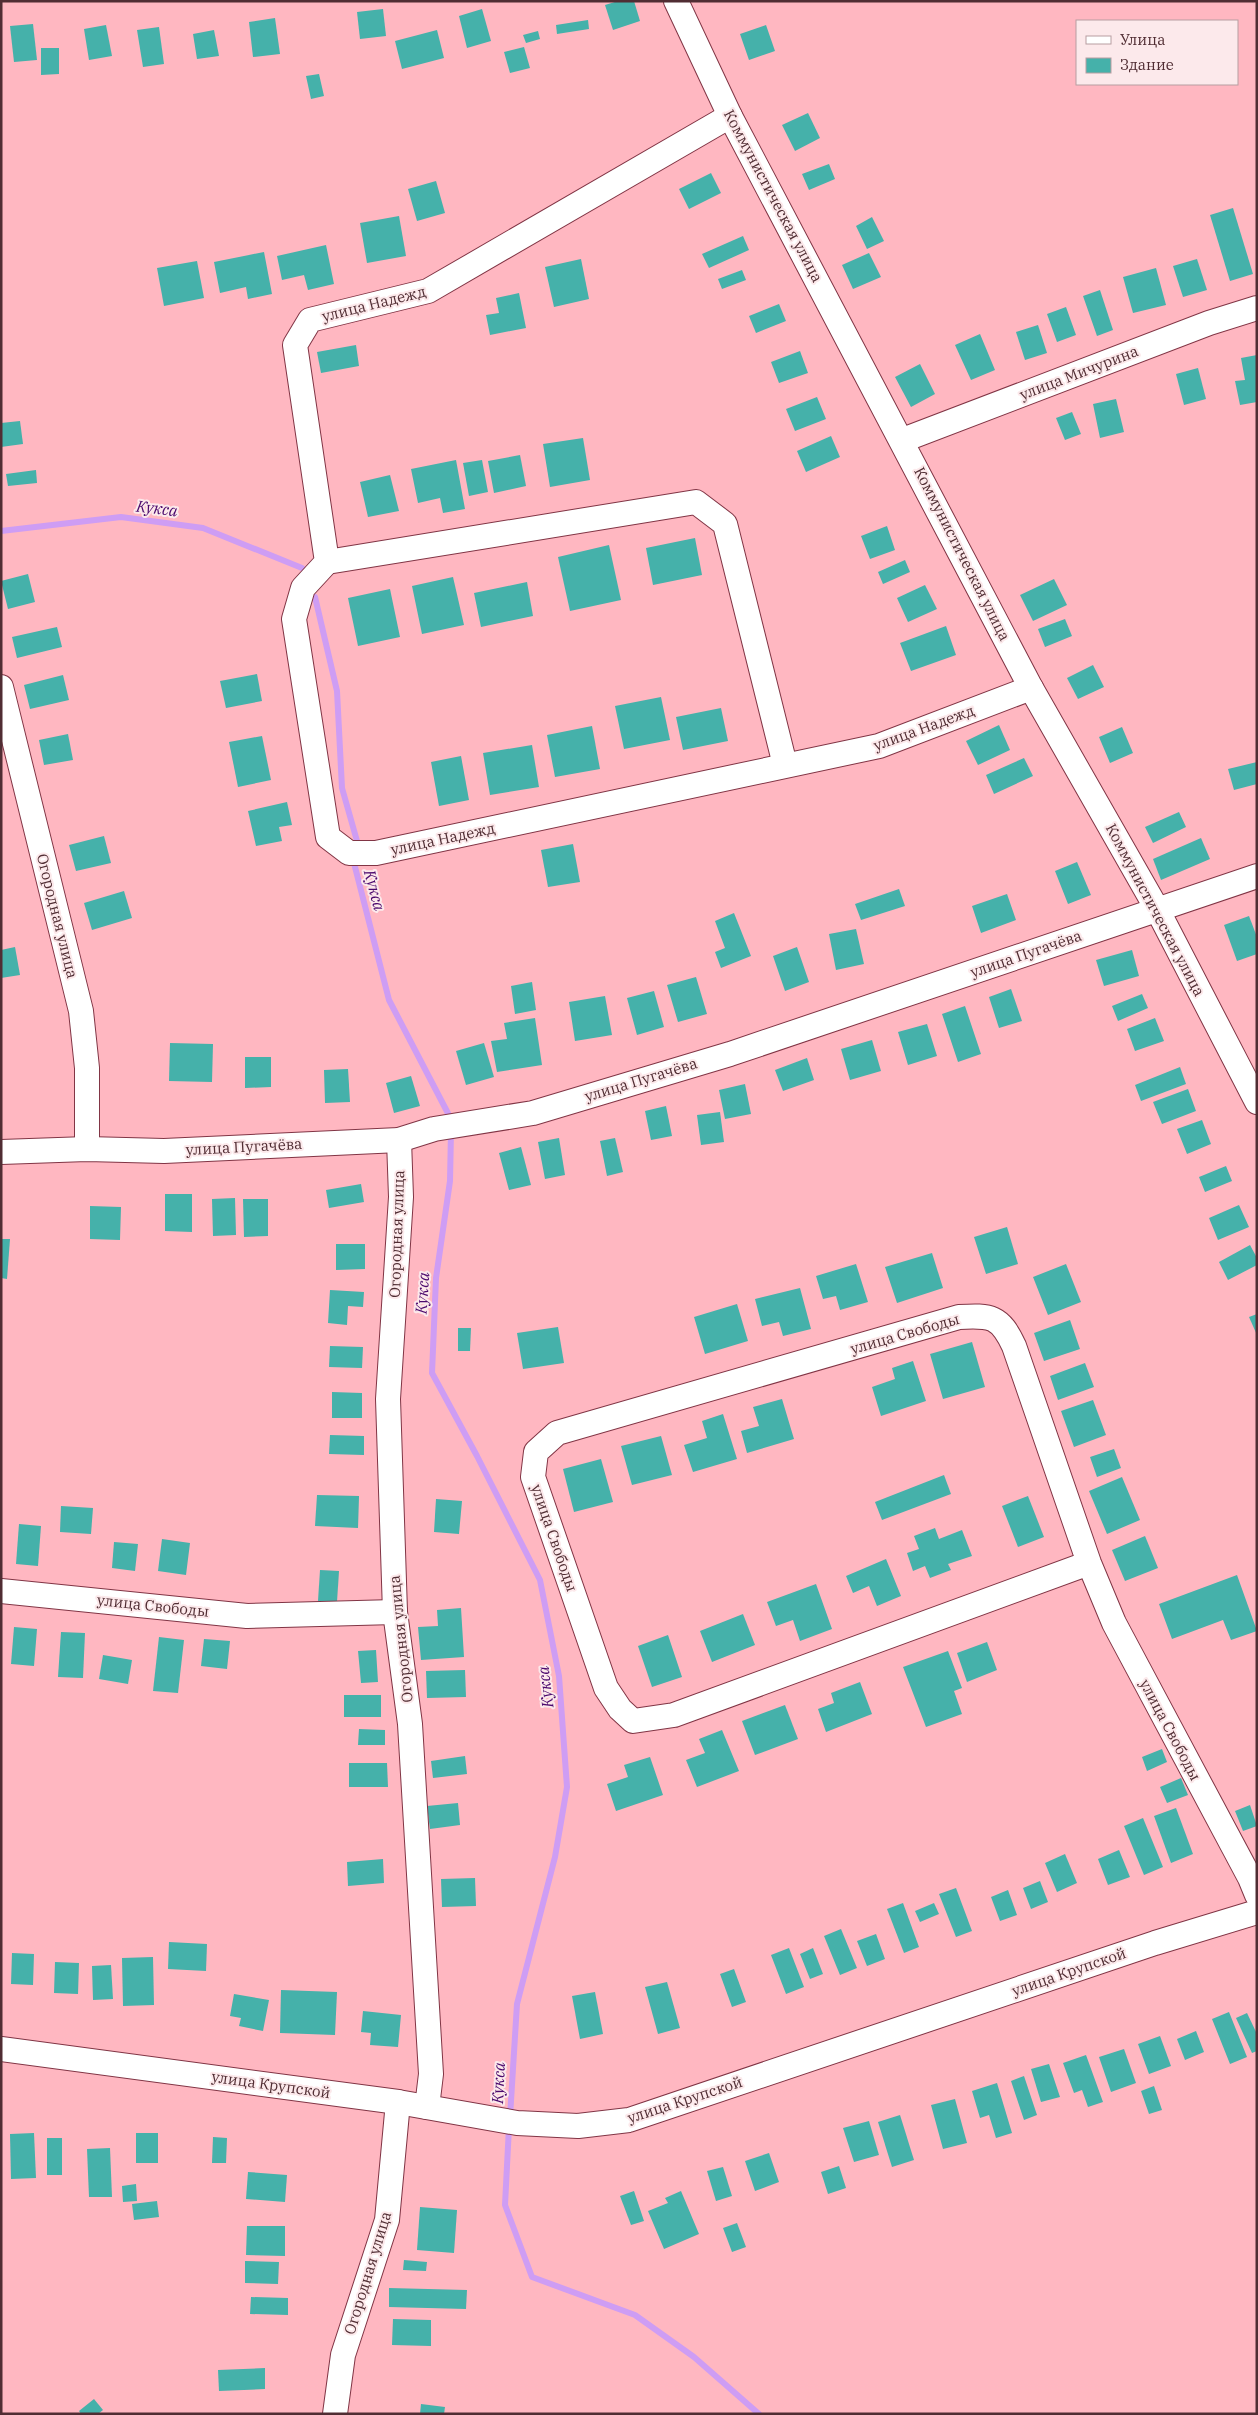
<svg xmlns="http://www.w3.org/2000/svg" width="1258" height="2415" font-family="'IBM Plex Serif',serif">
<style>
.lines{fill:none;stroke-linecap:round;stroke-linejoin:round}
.stream{stroke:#ce9df4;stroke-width:6}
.building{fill:#45b1aa}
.minor-casing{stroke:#813545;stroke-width:26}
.minor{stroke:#fff;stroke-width:24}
.labels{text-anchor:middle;stroke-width:4;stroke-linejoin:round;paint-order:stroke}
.street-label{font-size:15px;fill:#502d33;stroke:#fce9eb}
.water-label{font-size:16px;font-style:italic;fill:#4b096d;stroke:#fce9eb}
</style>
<rect width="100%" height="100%" fill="#ffb7c1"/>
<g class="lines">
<g class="stream">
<path d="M1 531 121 517 203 528 302 568"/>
<path d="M315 597 337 691 342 788 357 841"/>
<path d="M354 863 389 1000 452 1121"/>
<path d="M451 1131 450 1181 436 1278 432 1373 477 1456 540 1580 559 1676 567 1787 555 1857 517 2004 510 2117"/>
<path d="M509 2127 505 2205 532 2277 635 2315 694 2357 759 2414"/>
</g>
</g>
<g class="building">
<path d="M618 1H634L640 21 613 30 605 5Z"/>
<path d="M383 9 386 36 360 39 357 12Z"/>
<path d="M482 9 491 41 467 48 459 16Z"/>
<path d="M275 18 280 54 253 57 249 22Z"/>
<path d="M588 20 589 29 557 34 556 25Z"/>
<path d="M33 24 37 60 14 62 10 26Z"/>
<path d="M106 25 112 56 89 60 84 29Z"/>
<path d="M766 25 775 51 749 60 740 34Z"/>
<path d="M159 27 164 64 143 67 137 30Z"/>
<path d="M214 30 219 56 197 59 193 34Z"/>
<path d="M437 30 444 58 402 69 395 41Z"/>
<path d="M538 31 540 39 526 43 523 35Z"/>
<path d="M524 47 530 68 510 73 504 52Z"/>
<path d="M41 48H59V74L41 75Z"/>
<path d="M319 74 324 96 311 99 306 76Z"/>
<path d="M808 113 820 138 795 151 782 125Z"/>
<path d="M829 164 835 179 809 190 802 174Z"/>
<path d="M711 173 721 193 689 209 679 189Z"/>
<path d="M436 181 445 213 417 221 408 189Z"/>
<path d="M1233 208 1253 274 1230 281 1210 215Z"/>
<path d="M399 216 406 256 367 263 360 223Z"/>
<path d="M872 217 884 241 867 249 856 226Z"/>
<path d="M743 236 749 250 709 268 702 254Z"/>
<path d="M326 245 334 284 308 290 304 275 282 280 277 256Z"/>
<path d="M264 252 272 294 248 299 246 287 220 293 214 262Z"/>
<path d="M869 253 881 277 853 289 842 265Z"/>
<path d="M581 259 589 299 554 307 545 267Z"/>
<path d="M1197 259 1207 290 1183 297 1173 266Z"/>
<path d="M197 261 204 298 164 306 157 268Z"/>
<path d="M1156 268 1166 305 1133 313 1123 277Z"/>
<path d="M742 270 746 280 722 289 718 279Z"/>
<path d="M1100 290 1113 330 1097 336 1083 296Z"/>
<path d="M519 293 526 328 490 335 486 315 499 313 496 298Z"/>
<path d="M779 304 786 321 756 333 749 316Z"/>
<path d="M1066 307 1076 335 1057 342 1047 314Z"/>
<path d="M1038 325 1047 353 1025 360 1016 332Z"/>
<path d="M980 334 995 370 971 380 955 345Z"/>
<path d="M356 345 359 366 321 373 317 352Z"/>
<path d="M800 351 808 373 779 383 771 362Z"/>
<path d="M1257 355V402L1240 405 1235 381 1245 380 1241 358Z"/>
<path d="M920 364 935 394 911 407 895 377Z"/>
<path d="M1198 368 1206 399 1184 405 1176 374Z"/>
<path d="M817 397 826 419 795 431 786 409Z"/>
<path d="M1116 399 1124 432 1100 438 1093 404Z"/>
<path d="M1072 412 1081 434 1065 440 1056 418Z"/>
<path d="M20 421 23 444 1 447V423Z"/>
<path d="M831 436 840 457 806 472 797 451Z"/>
<path d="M583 438 590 480 550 487 543 444Z"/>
<path d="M520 455 526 486 494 493 488 461Z"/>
<path d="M456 460 465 509 443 513 440 498 418 503 411 469Z"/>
<path d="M482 460 488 492 469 496 463 463Z"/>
<path d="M36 470 37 483 8 486 6 474Z"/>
<path d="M390 475 399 511 368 517 360 482Z"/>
<path d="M887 526 895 550 870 559 861 536Z"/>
<path d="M695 538 702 575 653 585 646 548Z"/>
<path d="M609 545 621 600 570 611 558 557Z"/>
<path d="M905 560 910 572 883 584 878 572Z"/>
<path d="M28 574 35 602 8 609 1 581Z"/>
<path d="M453 577 464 625 422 634 412 586Z"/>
<path d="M1054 579 1067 605 1033 621 1020 595Z"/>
<path d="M527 582 533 616 481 627 474 593Z"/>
<path d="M925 585 937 609 908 622 897 598Z"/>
<path d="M390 589 400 637 358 646 348 598Z"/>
<path d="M1065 619 1072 636 1045 647 1038 629Z"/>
<path d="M946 626 956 655 911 671 900 643Z"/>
<path d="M57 627 62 647 17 658 12 637Z"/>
<path d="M1093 665 1104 687 1078 699 1067 678Z"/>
<path d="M257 674 262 701 226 708 220 681Z"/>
<path d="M63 675 69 700 30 709 24 685Z"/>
<path d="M661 697 670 740 624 749 615 706Z"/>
<path d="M721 708 728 741 683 750 676 717Z"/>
<path d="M999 725 1010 750 978 765 966 741Z"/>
<path d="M592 726 600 769 555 777 547 735Z"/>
<path d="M1122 727 1133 753 1110 763 1099 737Z"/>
<path d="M68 734 73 760 44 765 39 740Z"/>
<path d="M262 736 271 780 238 787 229 742Z"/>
<path d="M532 745 539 787 490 795 483 753Z"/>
<path d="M461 756 469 800 439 806 431 762Z"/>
<path d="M1024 758 1033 776 994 794 986 775Z"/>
<path d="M1257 762V784L1234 790 1228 769Z"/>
<path d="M287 802 292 825 279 827 282 841 256 846 248 811Z"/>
<path d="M1179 812 1186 827 1153 843 1145 827Z"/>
<path d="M104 836 111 863 76 871 69 845Z"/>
<path d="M1201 838 1210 859 1161 880 1153 859Z"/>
<path d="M573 844 580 882 548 887 541 850Z"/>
<path d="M1077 862 1091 895 1068 904 1055 871Z"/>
<path d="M899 889 905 906 861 920 855 904Z"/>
<path d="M124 891 132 918 92 930 84 903Z"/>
<path d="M1007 894 1016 920 981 933 972 906Z"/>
<path d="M734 913 751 956 721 968 715 952 725 948 715 921Z"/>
<path d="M1249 916 1257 937V954L1237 961 1224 925Z"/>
<path d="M856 929 864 964 836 970 829 934Z"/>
<path d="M15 947 20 975 1 978V950Z"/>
<path d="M797 947 809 982 785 991 773 956Z"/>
<path d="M1132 950 1139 976 1104 986 1096 960Z"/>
<path d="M696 977 707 1014 678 1022 667 985Z"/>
<path d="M532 982 536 1010 515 1014 511 986Z"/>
<path d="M1011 989 1022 1021 999 1028 989 997Z"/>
<path d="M654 991 664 1027 637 1035 627 998Z"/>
<path d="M1142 994 1148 1008 1118 1021 1112 1006Z"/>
<path d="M605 996 612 1035 575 1041 569 1002Z"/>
<path d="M965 1006 981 1054 958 1062 942 1014Z"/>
<path d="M535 1018 542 1065 497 1072 491 1041 507 1039 504 1023Z"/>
<path d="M1155 1018 1164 1041 1135 1051 1127 1029Z"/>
<path d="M927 1024 937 1056 908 1065 898 1032Z"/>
<path d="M872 1040 881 1071 850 1080 841 1049Z"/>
<path d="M170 1043 213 1044 212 1082 169 1081Z"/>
<path d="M484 1043 494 1077 466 1085 456 1051Z"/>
<path d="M245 1057H271V1087L245 1088Z"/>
<path d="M807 1058 814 1080 783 1091 775 1070Z"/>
<path d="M1180 1067 1186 1084 1141 1101 1135 1085Z"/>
<path d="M348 1069 350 1102 325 1103 324 1070Z"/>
<path d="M411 1076 420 1106 394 1113 386 1083Z"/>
<path d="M745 1084 751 1114 725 1119 719 1090Z"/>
<path d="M1188 1089 1196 1111 1162 1124 1153 1102Z"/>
<path d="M666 1106 672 1136 651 1140 645 1111Z"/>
<path d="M720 1112 724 1142 701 1145 697 1115Z"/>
<path d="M1202 1120 1211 1144 1187 1154 1177 1129Z"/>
<path d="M559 1138 565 1175 545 1179 538 1142Z"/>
<path d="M615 1138 623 1172 607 1176 600 1141Z"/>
<path d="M521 1147 531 1185 509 1190 499 1153Z"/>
<path d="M1226 1166 1232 1181 1205 1192 1199 1177Z"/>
<path d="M361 1184 364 1202 329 1208 326 1190Z"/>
<path d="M165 1194H192V1232L165 1231Z"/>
<path d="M235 1198 236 1235 213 1236 212 1199Z"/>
<path d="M243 1199H268V1236L244 1237Z"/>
<path d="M1239 1205 1249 1227 1218 1240 1209 1218Z"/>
<path d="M90 1206 121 1207 120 1240 90 1239Z"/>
<path d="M1007 1227 1018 1264 986 1274 974 1237Z"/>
<path d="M1 1239H10L7 1279 1 1278Z"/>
<path d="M336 1244H365V1269L336 1270Z"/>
<path d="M1250 1245 1257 1258V1265L1228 1280 1219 1262Z"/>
<path d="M932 1253 943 1288 897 1303 885 1267Z"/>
<path d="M856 1264 868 1302 840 1310 836 1296 823 1299 816 1276Z"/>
<path d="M1066 1264 1081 1302 1048 1315 1033 1277Z"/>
<path d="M800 1288 811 1329 783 1336 779 1322 762 1326 755 1299Z"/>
<path d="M330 1290 364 1292 363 1307 348 1306 347 1325 328 1323Z"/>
<path d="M737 1304 748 1341 705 1354 694 1317Z"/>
<path d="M1257 1314V1335L1249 1317Z"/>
<path d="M1070 1320 1080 1349 1044 1361 1034 1333Z"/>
<path d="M558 1327 564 1363 523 1369 517 1333Z"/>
<path d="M458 1328H471L470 1351H458Z"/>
<path d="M972 1342 985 1387 943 1399 930 1354Z"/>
<path d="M330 1346 363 1347 362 1368 329 1367Z"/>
<path d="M913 1361 926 1401 881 1416 872 1387 895 1379 892 1368Z"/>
<path d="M1085 1363 1094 1387 1058 1400 1050 1376Z"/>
<path d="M332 1392 362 1393V1418H332Z"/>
<path d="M782 1399 794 1439 747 1453 741 1431 759 1426 753 1407Z"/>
<path d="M1093 1400 1106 1435 1074 1447 1061 1411Z"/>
<path d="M723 1414 737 1459 693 1472 684 1445 707 1438 702 1421Z"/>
<path d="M330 1435 364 1436V1455L329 1454Z"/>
<path d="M661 1436 672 1475 632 1485 621 1446Z"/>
<path d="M1114 1449 1121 1468 1097 1477 1090 1457Z"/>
<path d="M601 1459 613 1502 574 1512 563 1469Z"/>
<path d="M944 1475 951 1494 882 1520 875 1502Z"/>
<path d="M1122 1477 1140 1520 1107 1534 1089 1491Z"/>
<path d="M317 1495 359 1496 358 1528 315 1526Z"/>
<path d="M1028 1496 1044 1537 1018 1547 1002 1506Z"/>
<path d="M436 1499 462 1501 459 1534 434 1532Z"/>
<path d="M61 1506 93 1508 91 1534 60 1532Z"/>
<path d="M19 1524 41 1526 38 1566 16 1564Z"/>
<path d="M935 1528 939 1539 962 1530 972 1556 948 1564 951 1570 930 1578 925 1566 913 1571 907 1553 919 1549 914 1536Z"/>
<path d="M1145 1536 1158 1568 1125 1581 1112 1550Z"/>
<path d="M162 1539 190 1543 186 1575 158 1571Z"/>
<path d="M114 1542 138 1544 135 1571 112 1568Z"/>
<path d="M886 1559 901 1596 877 1606 869 1586 853 1593 846 1576Z"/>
<path d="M320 1570 339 1571 337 1602 318 1601Z"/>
<path d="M1237 1575 1257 1631 1231 1640 1223 1620 1172 1639 1159 1604Z"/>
<path d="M816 1584 832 1629 800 1641 793 1620 776 1626 767 1602Z"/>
<path d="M461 1608 464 1657 421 1660 418 1627 438 1626 437 1610Z"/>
<path d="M743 1614 755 1645 712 1662 700 1631Z"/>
<path d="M14 1627 37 1629 34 1666 11 1664Z"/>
<path d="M61 1632 85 1633 83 1678 58 1677Z"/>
<path d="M668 1635 682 1677 652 1687 638 1646Z"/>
<path d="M159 1637 184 1640 178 1693 153 1691Z"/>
<path d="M204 1639 230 1641 227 1669 201 1666Z"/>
<path d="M987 1642 997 1670 967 1682 957 1653Z"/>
<path d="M376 1650 378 1682 361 1683 358 1651Z"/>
<path d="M948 1651 962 1688 954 1691 962 1714 926 1727 903 1667Z"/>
<path d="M103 1655 132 1660 128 1684 99 1679Z"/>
<path d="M465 1670 466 1697 427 1698 426 1671Z"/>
<path d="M860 1682 872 1714 826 1732 818 1709 834 1703 831 1693Z"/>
<rect x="344" y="1695" width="37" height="22"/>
<path d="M785 1705 798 1739 755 1755 742 1721Z"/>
<path d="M359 1729 385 1730V1745H358Z"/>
<path d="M722 1730 739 1771 697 1787 686 1760 705 1753 699 1739Z"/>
<path d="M1162 1749 1167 1762 1147 1771 1142 1757Z"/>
<path d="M465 1756 467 1774 433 1778 431 1761Z"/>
<path d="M650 1757 663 1795 616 1811 607 1784 628 1777 624 1765Z"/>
<path d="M349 1763H387L388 1787H349Z"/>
<path d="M1181 1778 1188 1795 1167 1803 1160 1787Z"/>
<path d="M458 1803 460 1825 430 1829 427 1806Z"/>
<path d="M1250 1805 1257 1826 1243 1831 1235 1811Z"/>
<path d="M1176 1808 1193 1854 1171 1863 1154 1816Z"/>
<path d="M1143 1818 1163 1867 1144 1875 1124 1826Z"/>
<path d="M1119 1850 1130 1877 1108 1885 1098 1859Z"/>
<path d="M1065 1854 1077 1883 1057 1892 1045 1863Z"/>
<path d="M383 1859 384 1883 348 1886 347 1862Z"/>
<path d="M475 1878 476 1906 442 1907 441 1879Z"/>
<path d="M1040 1881 1048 1902 1031 1909 1023 1888Z"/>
<path d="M956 1888 972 1931 956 1937 939 1894Z"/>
<path d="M1008 1890 1017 1915 1000 1921 991 1897Z"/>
<path d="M903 1903 919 1947 904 1953 887 1909Z"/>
<path d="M934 1903 939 1914 920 1922 915 1911Z"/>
<path d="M841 1929 857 1968 840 1975 824 1936Z"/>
<path d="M876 1934 885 1959 867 1966 857 1941Z"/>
<path d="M169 1942 207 1944 206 1971 168 1969Z"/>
<path d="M789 1948 804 1987 786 1994 771 1955Z"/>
<path d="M813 1948 823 1974 810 1979 800 1954Z"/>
<path d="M12 1953 34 1954 33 1985 11 1984Z"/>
<path d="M153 1957 154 2005 123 2006 122 1958Z"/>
<path d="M55 1962 79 1963 78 1994 54 1993Z"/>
<path d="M111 1965 113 1999 93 2000 92 1966Z"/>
<path d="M734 1969 746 2002 732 2007 720 1974Z"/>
<path d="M667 1982 680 2028 658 2034 645 1987Z"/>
<path d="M281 1990 337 1992 335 2035 280 2033Z"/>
<path d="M595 1992 603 2034 580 2039 572 1996Z"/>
<path d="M234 1994 269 2000 263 2031 239 2026 241 2018 230 2016Z"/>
<path d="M363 2011 401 2015 398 2047 370 2045 371 2033 361 2032Z"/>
<path d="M1229 2012 1247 2057 1230 2064 1212 2019Z"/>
<path d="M1247 2013 1257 2034V2051L1252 2053 1236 2018Z"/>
<path d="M1196 2031 1204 2052 1185 2060 1177 2039Z"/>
<path d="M1160 2036 1171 2066 1149 2074 1138 2044Z"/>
<path d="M1124 2049 1136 2083 1111 2092 1099 2057Z"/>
<path d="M1086 2055 1103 2102 1088 2107 1082 2090 1074 2093 1063 2063Z"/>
<path d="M1049 2064 1060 2097 1041 2102 1031 2069Z"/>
<path d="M1024 2076 1037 2115 1024 2120 1011 2081Z"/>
<path d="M997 2083 1012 2133 996 2138 989 2115 980 2118 972 2091Z"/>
<path d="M1154 2086 1162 2110 1149 2114 1141 2091Z"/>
<path d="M955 2099 967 2143 943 2149 931 2105Z"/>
<path d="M900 2115 914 2160 892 2167 878 2122Z"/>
<path d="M869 2121 879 2155 854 2162 843 2128Z"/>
<path d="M34 2133 36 2178 11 2179 10 2134Z"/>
<rect x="136" y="2133" width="22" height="30"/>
<path d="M213 2137 227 2138 226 2163H212Z"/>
<rect x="47" y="2138" width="15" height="37"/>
<path d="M110 2148 112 2197H89L87 2149Z"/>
<path d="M769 2153 779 2182 755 2191 745 2161Z"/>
<path d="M839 2166 846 2188 828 2194 821 2172Z"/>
<path d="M723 2167 732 2196 716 2201 707 2171Z"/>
<path d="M248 2172 287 2175 285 2202 246 2199Z"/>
<path d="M136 2184 137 2201 123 2202 122 2186Z"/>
<path d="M634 2191 644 2221 631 2225 620 2196Z"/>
<path d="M681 2191 699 2234 664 2249 648 2211 668 2203 665 2198Z"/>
<path d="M157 2201 159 2217 134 2220 132 2204Z"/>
<path d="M420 2207 457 2210 454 2253 417 2250Z"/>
<path d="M737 2223 746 2247 732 2252 723 2228Z"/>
<path d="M247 2226H285V2256L246 2255Z"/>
<path d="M404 2260 427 2262 426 2271 403 2270Z"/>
<path d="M245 2261 279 2262 278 2284 245 2283Z"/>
<path d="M389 2288 467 2290 466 2309 389 2307Z"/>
<path d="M251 2297 288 2298V2315L250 2314Z"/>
<path d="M393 2319 431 2320V2346L392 2345Z"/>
<path d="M265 2368V2389L219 2391 218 2370Z"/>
<path d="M94 2399 103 2410 98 2414H81L79 2411Z"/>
<path d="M421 2404 445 2407 444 2414H420Z"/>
</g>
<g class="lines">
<g class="minor-casing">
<g id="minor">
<path d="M676 1 730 116 1031 688 1157 909 1257 1102"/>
<path d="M730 116 428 291 310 320 295 345 327 562 303 588 294 619 328 837 349 853H376L879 746 1031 688"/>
<path d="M903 440 1209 323 1257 308"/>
<path d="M327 562 696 502 725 524 785 765"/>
<path d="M1 687 81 1011 87 1068V1149"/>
<path d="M399 1140 401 1197 388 1399 395 1612 410 1724 431 2074 427 2107"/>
<path d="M1 1152 87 1149 164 1151 399 1140 434 1129 533 1113 730 1054 1257 876"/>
<path d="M1089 1563 674 1715 633 1721 620 1709 606 1688 533 1477 536 1452 557 1433 959 1317C991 1315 1000 1316 1014 1346L1089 1563 1114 1623 1250 1878 1257 1895"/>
<path d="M1 1591 247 1616 395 1612"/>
<path d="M1 2049 398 2102 517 2123 578 2126 629 2120 1155 1943 1257 1912"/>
<path d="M335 2414 343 2355 387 2220 398 2102"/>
</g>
</g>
<use href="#minor" class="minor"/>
</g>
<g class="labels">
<g class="street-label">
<text transform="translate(773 196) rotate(62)" y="5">Коммунистическая улица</text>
<text transform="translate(374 304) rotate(-14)" y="5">улица Надежд</text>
<text transform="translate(1079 373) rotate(-21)" y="5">улица Мичурина</text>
<text transform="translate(962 554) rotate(63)" y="5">Коммунистическая улица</text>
<text transform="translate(924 728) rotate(-20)" y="5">улица Надежд</text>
<text transform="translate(443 839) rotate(-12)" y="5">улица Надежд</text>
<text transform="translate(1155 910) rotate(62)" y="5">Коммунистическая улица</text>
<text transform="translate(57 916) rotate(76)" y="5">Огородная улица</text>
<text transform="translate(1026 954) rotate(-19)" y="5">улица Пугачёва</text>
<text transform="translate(641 1080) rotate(-17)" y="5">улица Пугачёва</text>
<text transform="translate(244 1147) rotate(-3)" y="5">улица Пугачёва</text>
<text transform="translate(397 1234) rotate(-88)" y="5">Огородная улица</text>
<text transform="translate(905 1334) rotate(-16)" y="5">улица Свободы</text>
<text transform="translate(554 1538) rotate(71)" y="5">улица Свободы</text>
<text transform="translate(153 1606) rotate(6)" y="5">улица Свободы</text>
<text transform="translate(401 1639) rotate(-96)" y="5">Огородная улица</text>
<text transform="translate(1170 1730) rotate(62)" y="5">улица Свободы</text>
<text transform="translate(1069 1972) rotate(-19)" y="5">улица Крупской</text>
<text transform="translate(271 2085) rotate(8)" y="5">улица Крупской</text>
<text transform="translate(685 2100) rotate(-18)" y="5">улица Крупской</text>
<text transform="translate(368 2273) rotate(-73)" y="5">Огородная улица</text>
</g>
<g class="water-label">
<text transform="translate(157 508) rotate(7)" y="6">Кукса</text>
<text transform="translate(375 890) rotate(75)" y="6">Кукса</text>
<text transform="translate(422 1293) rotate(-86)" y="6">Кукса</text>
<text transform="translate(545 1687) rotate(-97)" y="6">Кукса</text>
<text transform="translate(498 2083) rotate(-87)" y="6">Кукса</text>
</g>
</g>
<rect width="1258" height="2415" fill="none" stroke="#502d33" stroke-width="5"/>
<rect x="1076" y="20" width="162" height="65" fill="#fce9eb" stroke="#b79ea1"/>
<rect x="1086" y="36" width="25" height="8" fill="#ffffff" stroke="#b79ea1"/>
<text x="1120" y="45" font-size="15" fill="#502d33">Улица</text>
<rect x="1086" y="58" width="25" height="15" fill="#45b1aa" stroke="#b79ea1"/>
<text x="1120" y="70" font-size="15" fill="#502d33">Здание</text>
</svg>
